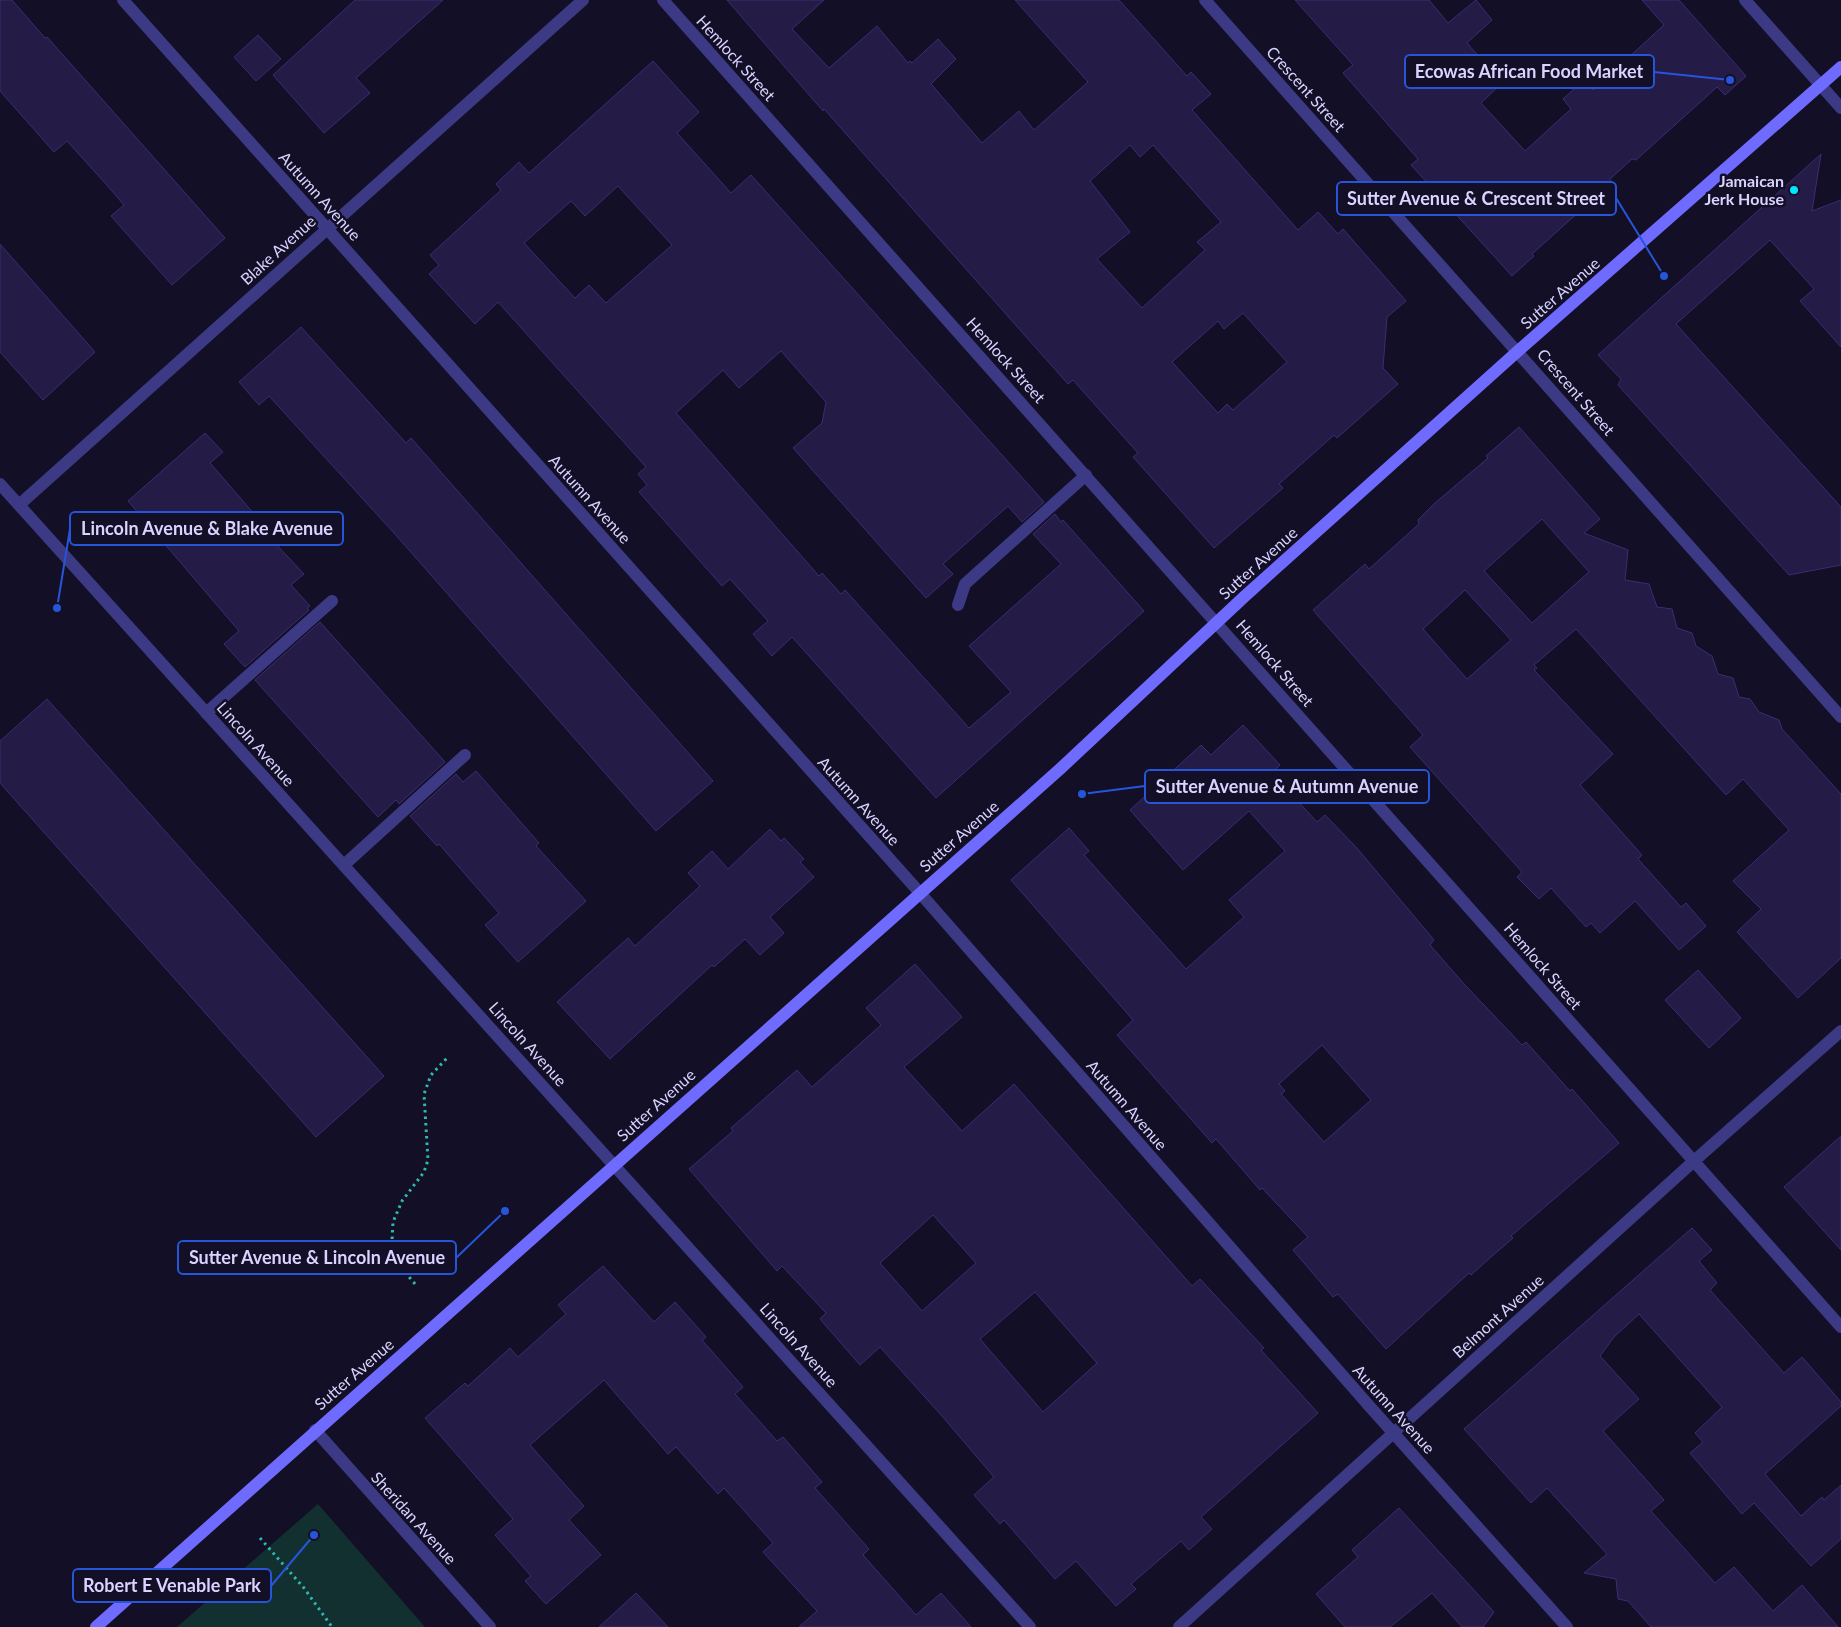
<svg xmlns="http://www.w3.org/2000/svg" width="1841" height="1627" font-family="Lato,sans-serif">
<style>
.green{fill:#12302f}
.building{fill:#241b47;stroke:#3b2d73;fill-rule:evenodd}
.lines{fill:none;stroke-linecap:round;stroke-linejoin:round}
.path{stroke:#2fb8b0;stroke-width:3;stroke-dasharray:2.5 4;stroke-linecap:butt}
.lane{stroke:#3d3a85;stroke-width:12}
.street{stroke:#3d3a85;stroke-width:12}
.secondary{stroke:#6f6bff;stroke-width:12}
.poi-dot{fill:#00e5ff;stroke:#130f26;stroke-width:2}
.labels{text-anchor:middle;stroke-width:5;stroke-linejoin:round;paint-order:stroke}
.street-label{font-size:16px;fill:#d9d4ff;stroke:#130f26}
.poi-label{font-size:16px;font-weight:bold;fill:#d9d4ff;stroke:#130f26;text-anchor:end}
.leader{fill:none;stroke:#2655da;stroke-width:2}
.callout-dot{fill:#2655da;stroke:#130f26;stroke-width:2}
.callout{fill:#130f26;stroke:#2655da;stroke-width:2}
.callout-label{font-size:18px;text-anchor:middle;font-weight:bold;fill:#d9d4ff}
</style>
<rect width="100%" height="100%" fill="#130f26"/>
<path class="green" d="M318 1504 425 1627H177Z"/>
<g class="building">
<path d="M0 0H12L45 38 47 37 225 238 172 285 111 216 124 205 105 183 67 141 54 152 0 91Z"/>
<path d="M355 0H443L356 78 370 93 324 133 273 75Z"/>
<path d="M727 0H824L792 29 829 68 877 26 908 63 910 61 912 63 938 39 956 59 931 84 982 143 1019 111 1034 130 1088 82 1015 0H1119L1187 76 1191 72 1211 94 1192 110 1298 230 1318 212 1338 234 1343 229 1406 301 1387 317 1383 368 1398 384 1337 438 1334 435 1279 484 1283 488 1214 548 1133 457 1138 453 1073 380 1068 384 824 109 823 111ZM1130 145 1140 157 1153 145 1221 222 1197 242 1205 250 1142 308 1097 259 1130 232 1090 181ZM1243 313 1287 362 1233 410 1227 404 1218 413 1172 362 1218 321 1224 329Z"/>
<path d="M1295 0H1429L1448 23 1476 0 1492 20 1467 43 1502 83 1481 103 1525 151 1571 109 1563 99 1584 80 1593 90 1664 25 1642 0H1679L1746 76 1725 95 1717 87 1636 160 1632 159 1610 179 1611 183 1532 254 1534 256 1512 276 1411 165 1418 159 1343 73 1353 65Z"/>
<path d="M258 35 281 59 256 81 234 57Z"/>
<path d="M653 61 699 112 677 133 731 193 751 175 1044 502 1022 522 1008 506 943 564 953 574 926 598 793 448 822 423 826 402 781 351 739 388 723 370 676 413 819 576 822 573 841 594 845 590 969 728 1011 692 969 646 1061 564 1033 534 1055 514 1061 522 1063 520 1144 611 936 798 792 637 772 656 753 634 768 621 730 579 722 586 639 492 647 485 638 474 646 467 498 302 475 324 429 274 439 265 430 255 501 190 496 184 519 162 529 173ZM618 186 672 245 606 303 589 285 575 298 524 243 571 201 585 216Z"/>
<path d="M1821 154 1812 211 1841 200V347L1800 301 1814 289 1770 240 1676 324 1841 507V565L1789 575 1618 385 1621 379 1598 355Z"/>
<path d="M0 244 95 352 43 400 0 352Z"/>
<path d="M301 327 406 443 411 438 713 781 656 831 394 533 269 396 259 405 239 382Z"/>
<path d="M1519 427 1600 519 1584 533 1628 550 1625 580 1649 584 1657 607 1672 609 1677 628 1692 633 1696 646 1712 656 1718 674 1733 678 1739 697 1750 699 1759 712 1779 720 1782 729 1841 794V958L1798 998 1737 932 1761 909 1733 881 1789 830 1743 779 1726 795 1576 629 1534 665 1537 668 1534 670 1613 754 1580 785 1642 855 1638 859 1681 907 1686 903 1706 926 1679 950 1635 901 1600 933 1591 923 1586 927 1551 888 1539 899 1517 877 1522 872 1410 747 1423 735 1313 610 1365 564 1369 569 1419 524 1418 520 1435 503 1488 458 1486 456ZM1542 519 1589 572 1532 623 1484 571ZM1465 590 1511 640 1467 679 1423 629Z"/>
<path d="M205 433 223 452 210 463 275 538 272 540 304 574 291 585 310 606 307 608 309 610 245 667 224 644 239 631 128 501Z"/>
<path d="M320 622 445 762 399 804 396 800 378 817 255 680Z"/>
<path d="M47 699 384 1076 316 1137 0 783V741Z"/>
<path d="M1243 725 1280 765 1272 773 1317 822 1325 815 1356 847 1434 940 1430 945 1465 985 1522 1045 1526 1042 1570 1091 1572 1089 1619 1143 1511 1236 1513 1238 1491 1257 1471 1275 1469 1273 1386 1349 1338 1294 1333 1297 1293 1250 1308 1237 1262 1188 1260 1190 1216 1139 1212 1143 1117 1035 1133 1020 1011 880 1069 828 1089 851 1084 855 1186 969 1244 917 1229 900 1285 851 1249 811 1183 870 1130 810 1201 745 1211 755ZM1322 1045 1371 1100 1324 1142 1281 1094 1285 1091 1279 1084Z"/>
<path d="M476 771 539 843 536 846 586 901 518 962 485 925 499 913 439 844 437 846 410 816 456 774 463 782Z"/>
<path d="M770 829 781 841 784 838 804 859 800 862 814 877 770 917 784 933 760 955 745 939 714 967 712 965 610 1059 557 1002 628 938 635 946 700 886 688 873 712 851 728 869Z"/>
<path d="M915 964 962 1017 904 1067 962 1131 1014 1084 1192 1286 1200 1279 1264 1348 1261 1350 1318 1413 1201 1517 1212 1529 1189 1550 1181 1541 1131 1584 1136 1589 1116 1606 1076 1561 1055 1579 1004 1520 1000 1524 974 1495 994 1477 942 1416 880 1347 860 1365 820 1319 826 1313 782 1266 777 1271 689 1169 733 1131 731 1128 797 1070 812 1087 881 1025 866 1008ZM933 1215 976 1263 922 1311 880 1263ZM1035 1292 1097 1363 1043 1412 980 1339Z"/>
<path d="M1698 970 1741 1018 1709 1048 1665 1000Z"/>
<path d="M1841 1136V1250L1784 1187Z"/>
<path d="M1692 1228 1712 1250 1699 1261 1717 1283 1710 1290 1784 1373 1802 1357 1841 1402V1406L1765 1474 1801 1516 1822 1497 1824 1500 1841 1485V1539L1811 1566 1754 1503 1742 1514 1690 1453 1703 1442 1695 1433 1722 1407 1639 1314 1614 1337 1600 1356 1639 1399 1603 1431 1664 1500 1651 1511 1715 1583 1734 1567 1773 1611 1802 1585 1838 1627H1651L1628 1601 1618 1599 1616 1579 1584 1573 1607 1554 1547 1488 1531 1503 1464 1429Z"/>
<path d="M603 1266 654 1322 675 1302 706 1337 702 1340 743 1387 735 1394 777 1441 783 1437 822 1482 815 1488 869 1549 863 1555 916 1615 941 1593 971 1627H799L817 1611 763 1552 773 1543 724 1488 718 1494 676 1447 668 1454 604 1380 530 1445 584 1506 569 1520 601 1555 546 1604 525 1581 531 1576 495 1535 513 1519 425 1418 465 1383 468 1386 510 1348 518 1357 566 1314 558 1305Z"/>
<path d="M1399 1508 1494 1612 1483 1627H1462L1432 1593 1390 1627H1345L1316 1594 1358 1557 1352 1550Z"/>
<path d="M636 1593 668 1627H599Z"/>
</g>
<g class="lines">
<g class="path">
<path d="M415 1284 398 1264 392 1241 393 1222 402 1201 424 1172 428 1160 424 1094 431 1075 447 1058"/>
<path d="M260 1538 304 1588 332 1627"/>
</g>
<g class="lane">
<path d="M958 605 965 584 1086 475"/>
<path d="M206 713 332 601"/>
<path d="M344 865 465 755"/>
</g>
<g class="street">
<path d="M123 0 920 893 1371 1408 1567 1627"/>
<path d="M663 0 1841 1327"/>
<path d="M1205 0 1841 717"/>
<path d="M1745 0 1841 108"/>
<path d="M0 484 1030 1627"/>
<path d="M19 505 583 0"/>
<path d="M315 1430 490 1627"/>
<path d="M1179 1627 1694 1161 1841 1031"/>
</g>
<path class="secondary" d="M96 1627 1060 769 1245 596 1518 351 1841 67"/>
</g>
<circle class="poi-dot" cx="1794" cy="190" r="5"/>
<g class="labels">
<g class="street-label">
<text transform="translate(736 58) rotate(48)" y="6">Hemlock Street</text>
<text transform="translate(1306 89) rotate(48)" y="6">Crescent Street</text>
<text transform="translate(320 196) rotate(48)" y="6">Autumn Avenue</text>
<text transform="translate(278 250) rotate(-42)" y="6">Blake Avenue</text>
<text transform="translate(1560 293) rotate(-41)" y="6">Sutter Avenue</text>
<text transform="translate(1006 360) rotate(48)" y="6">Hemlock Street</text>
<text transform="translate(1576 392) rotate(49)" y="6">Crescent Street</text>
<text transform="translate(590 499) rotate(48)" y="6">Autumn Avenue</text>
<text transform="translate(1258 563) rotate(-42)" y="6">Sutter Avenue</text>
<text transform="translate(1275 663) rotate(49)" y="6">Hemlock Street</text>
<text transform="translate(256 744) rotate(48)" y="6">Lincoln Avenue</text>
<text transform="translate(859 801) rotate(48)" y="6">Autumn Avenue</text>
<text transform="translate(959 836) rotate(-41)" y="6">Sutter Avenue</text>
<text transform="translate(1543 966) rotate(49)" y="6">Hemlock Street</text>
<text transform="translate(528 1044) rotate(48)" y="6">Lincoln Avenue</text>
<text transform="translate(656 1105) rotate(-42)" y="6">Sutter Avenue</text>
<text transform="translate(1127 1105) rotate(49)" y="6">Autumn Avenue</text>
<text transform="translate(1498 1316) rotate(-42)" y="6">Belmont Avenue</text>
<text transform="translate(799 1345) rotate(48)" y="6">Lincoln Avenue</text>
<text transform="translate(354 1374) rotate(-41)" y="6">Sutter Avenue</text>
<text transform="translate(1394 1409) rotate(48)" y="6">Autumn Avenue</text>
<text transform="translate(414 1518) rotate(48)" y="6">Sheridan Avenue</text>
</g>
<g class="poi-label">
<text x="1784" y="187">Jamaican<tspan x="1784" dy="18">Jerk House</tspan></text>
</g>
</g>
<path class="leader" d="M1730 80L1654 72M1664 276L1616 198M57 608L70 529M1082 794L1145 786M505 1211L456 1258M314 1535L271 1586"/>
<g class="callout-dot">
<circle cx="1730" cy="80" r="5"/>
<circle cx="1664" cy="276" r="5"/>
<circle cx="57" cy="608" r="5"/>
<circle cx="1082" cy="794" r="5"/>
<circle cx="505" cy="1211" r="5"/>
<circle cx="314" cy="1535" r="5"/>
</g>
<g class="callout">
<rect x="1405" y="55" width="249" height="33" rx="5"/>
<rect x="1337" y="182" width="279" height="33" rx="5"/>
<rect x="70" y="512" width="273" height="33" rx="5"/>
<rect x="1145" y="770" width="284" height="33" rx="5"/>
<rect x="178" y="1241" width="278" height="33" rx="5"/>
<rect x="73" y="1569" width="198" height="33" rx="5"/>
</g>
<g class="callout-label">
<text x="1529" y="78">Ecowas African Food Market</text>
<text x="1476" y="205">Sutter Avenue &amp; Crescent Street</text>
<text x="207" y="535">Lincoln Avenue &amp; Blake Avenue</text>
<text x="1287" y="793">Sutter Avenue &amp; Autumn Avenue</text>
<text x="317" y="1264">Sutter Avenue &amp; Lincoln Avenue</text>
<text x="172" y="1592">Robert E Venable Park</text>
</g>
</svg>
